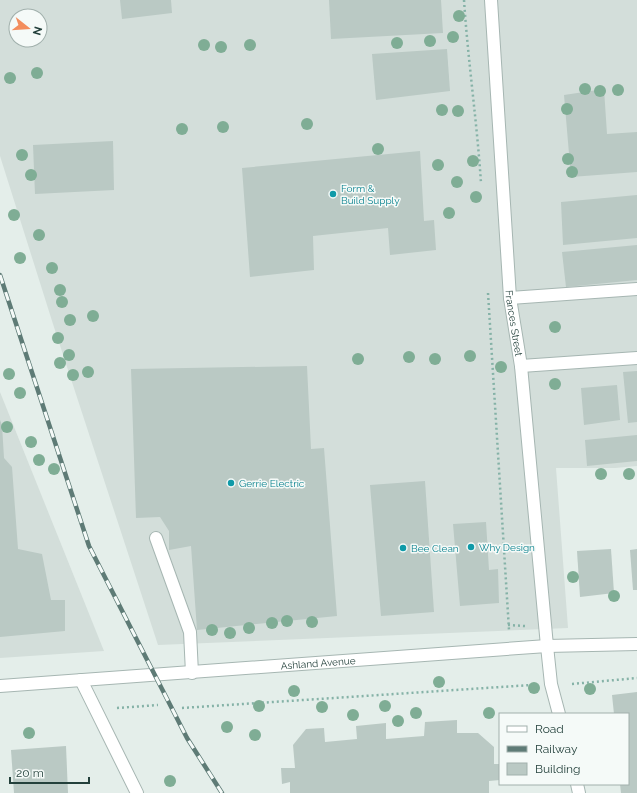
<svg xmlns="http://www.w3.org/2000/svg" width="637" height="793" font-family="Raleway,sans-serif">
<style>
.built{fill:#d3deda;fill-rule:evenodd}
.building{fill:#bac9c4}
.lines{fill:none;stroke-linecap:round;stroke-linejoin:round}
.service-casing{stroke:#a6b6b2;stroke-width:14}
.minor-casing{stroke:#a6b6b2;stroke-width:14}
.tertiary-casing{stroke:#a6b6b2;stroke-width:14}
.path{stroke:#85b2a7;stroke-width:2.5;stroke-dasharray:2 3;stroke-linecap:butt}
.service{stroke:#fff;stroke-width:12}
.minor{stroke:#fff;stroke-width:12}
.tertiary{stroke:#fff;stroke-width:12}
.rail-casing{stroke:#5e7b76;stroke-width:4.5}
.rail{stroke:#f5faf8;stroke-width:3;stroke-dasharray:9;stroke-linecap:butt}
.tree{fill:#7fad95}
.culture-dot{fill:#0f9aa8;stroke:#f5faf8;stroke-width:1.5}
.labels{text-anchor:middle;stroke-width:3;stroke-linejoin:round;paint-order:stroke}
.culture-label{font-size:10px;fill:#0d838f;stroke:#f5faf8;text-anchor:start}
.street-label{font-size:10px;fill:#23403b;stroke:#f5faf8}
</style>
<rect width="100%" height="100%" fill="#e4eeea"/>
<g class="built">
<path d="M0 0H637V466L615 468H556L568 628 158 645 53 324 0 156ZM16 16H40V40H16Z"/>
<path d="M0 392 104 651 0 658Z"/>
</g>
<g class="building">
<path d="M120 0H171L172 13 122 19Z"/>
<path d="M329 0H441L443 33 331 39Z"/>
<path d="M447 49 450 91 376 100 372 54Z"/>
<path d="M604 89 607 134 637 132V172L571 177 564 95Z"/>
<path d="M113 141 114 190 35 194 33 145Z"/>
<path d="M420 151 424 221 434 220 436 250 390 255 388 228 313 236 314 270 250 277 242 168Z"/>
<path d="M637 195V238L563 245 561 202Z"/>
<path d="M637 245V280L566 287 562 252Z"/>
<path d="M307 366 311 449 324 448 337 616 197 630 191 546 169 550V531L160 517 136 518 131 369Z"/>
<path d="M637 371V422L628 423 623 372Z"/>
<path d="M617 385 620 420 584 425 581 388Z"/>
<path d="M0 420 2 425 4 458 12 467 18 549 42 554 51 600H65V631L0 637Z"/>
<path d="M637 435V461L587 466 585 440Z"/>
<path d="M425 481 434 612 381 616 370 485Z"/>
<path d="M486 522 489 570 498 569 499 603 460 606 453 524Z"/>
<path d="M611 549 614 593 580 597 577 551Z"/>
<path d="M637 549V590H633L630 550Z"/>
<path d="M637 692V793H621L620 784H628V714H614L612 695Z"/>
<path d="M457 720V733H478L494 747V764H500V780L489 781V793H290V782L282 784 281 768H295L293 745 306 729 324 728 325 742 357 739 356 726 386 723V739L424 736 425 722Z"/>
<path d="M66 746 68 793H14L11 750Z"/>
</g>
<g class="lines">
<g class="service-casing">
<g id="service">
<path d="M510 298 637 289"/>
<path d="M521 366 637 358"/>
<path d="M156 538 190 632 192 673"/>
<path d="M547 646 551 684 559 714"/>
<path d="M81 680 137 793"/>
<path d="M577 784 579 793"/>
</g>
</g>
<g class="minor-casing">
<g id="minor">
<path id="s1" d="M491 0 510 298 521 366 547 646 637 644"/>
</g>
</g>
<g class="tertiary-casing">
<g id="tertiary">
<path id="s2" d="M0 686 547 646"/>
</g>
</g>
<g class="path">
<path d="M464 0C468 61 477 122 481 183"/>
<path d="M488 293 509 630"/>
<path d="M508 625 525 626"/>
<path d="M572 684 637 678"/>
<path d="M117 708 158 705"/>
<path d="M182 708 531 685"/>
</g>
<use href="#service" class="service"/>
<use href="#minor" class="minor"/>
<use href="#tertiary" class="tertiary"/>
<g class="rail-casing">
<path id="rail" d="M0 275 89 546 187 738 222 793"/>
</g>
<use href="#rail" class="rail"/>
</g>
<g class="tree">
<circle cx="459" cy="16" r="6"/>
<circle cx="453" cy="37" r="6"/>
<circle cx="430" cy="41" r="6"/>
<circle cx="397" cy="43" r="6"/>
<circle cx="204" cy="45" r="6"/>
<circle cx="250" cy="45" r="6"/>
<circle cx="221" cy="47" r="6"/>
<circle cx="37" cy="73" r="6"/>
<circle cx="10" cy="78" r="6"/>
<circle cx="585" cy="89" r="6"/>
<circle cx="618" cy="90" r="6"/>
<circle cx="600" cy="91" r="6"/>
<circle cx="567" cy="109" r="6"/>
<circle cx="442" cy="110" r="6"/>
<circle cx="458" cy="111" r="6"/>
<circle cx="307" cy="124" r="6"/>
<circle cx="223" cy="127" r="6"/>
<circle cx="182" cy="129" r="6"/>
<circle cx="378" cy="149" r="6"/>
<circle cx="22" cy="155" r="6"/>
<circle cx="568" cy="159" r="6"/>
<circle cx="473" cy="161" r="6"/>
<circle cx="438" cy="165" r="6"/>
<circle cx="572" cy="172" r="6"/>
<circle cx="31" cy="175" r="6"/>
<circle cx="457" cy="182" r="6"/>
<circle cx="476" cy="197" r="6"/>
<circle cx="449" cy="213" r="6"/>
<circle cx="14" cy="215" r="6"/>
<circle cx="39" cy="235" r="6"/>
<circle cx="20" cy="258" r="6"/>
<circle cx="52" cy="268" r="6"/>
<circle cx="60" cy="290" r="6"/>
<circle cx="62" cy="302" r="6"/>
<circle cx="93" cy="316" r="6"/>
<circle cx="70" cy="320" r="6"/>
<circle cx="555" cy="327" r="6"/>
<circle cx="58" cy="338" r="6"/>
<circle cx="69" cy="355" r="6"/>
<circle cx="470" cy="356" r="6"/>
<circle cx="409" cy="357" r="6"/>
<circle cx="358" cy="359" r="6"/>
<circle cx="435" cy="359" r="6"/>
<circle cx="60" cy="363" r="6"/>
<circle cx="501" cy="367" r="6"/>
<circle cx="88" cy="372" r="6"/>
<circle cx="9" cy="374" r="6"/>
<circle cx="73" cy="375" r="6"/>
<circle cx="555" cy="384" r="6"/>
<circle cx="20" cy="393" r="6"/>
<circle cx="7" cy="427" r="6"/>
<circle cx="31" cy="442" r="6"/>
<circle cx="39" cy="460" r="6"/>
<circle cx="54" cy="469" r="6"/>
<circle cx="601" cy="474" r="6"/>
<circle cx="629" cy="474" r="6"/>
<circle cx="573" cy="577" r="6"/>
<circle cx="614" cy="596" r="6"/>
<circle cx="287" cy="621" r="6"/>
<circle cx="312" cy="622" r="6"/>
<circle cx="272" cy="623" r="6"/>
<circle cx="249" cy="628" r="6"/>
<circle cx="212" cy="630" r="6"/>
<circle cx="230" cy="633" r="6"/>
<circle cx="439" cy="682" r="6"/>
<circle cx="534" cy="688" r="6"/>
<circle cx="590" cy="689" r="6"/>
<circle cx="294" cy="691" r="6"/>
<circle cx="259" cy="706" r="6"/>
<circle cx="385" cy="706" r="6"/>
<circle cx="322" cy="707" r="6"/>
<circle cx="416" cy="713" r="6"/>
<circle cx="489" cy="713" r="6"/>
<circle cx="353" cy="715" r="6"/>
<circle cx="398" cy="721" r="6"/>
<circle cx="227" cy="727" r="6"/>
<circle cx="29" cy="733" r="6"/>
<circle cx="255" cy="735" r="6"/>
<circle cx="170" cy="781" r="6"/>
</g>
<g class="culture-dot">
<circle cx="333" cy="194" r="4"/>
<circle cx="231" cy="483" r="4"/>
<circle cx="471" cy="547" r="4"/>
<circle cx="403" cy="548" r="4"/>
</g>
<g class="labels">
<g class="culture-label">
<text x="341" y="192">Form &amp;<tspan x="341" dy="12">Build Supply</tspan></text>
<text x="239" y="487">Gerrie Electric</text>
<text x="479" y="551">Why Design</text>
<text x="411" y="552">Bee Clean</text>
</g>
<g class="street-label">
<text dy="4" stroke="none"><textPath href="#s1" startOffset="324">Frances Street</textPath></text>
<text dy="4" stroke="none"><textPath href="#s2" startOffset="319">Ashland Avenue</textPath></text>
</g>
</g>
<rect x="499" y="713" width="130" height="72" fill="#f5faf8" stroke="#a1b0ac"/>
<rect x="507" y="726" width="20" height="6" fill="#ffffff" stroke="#a1b0ac"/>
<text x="535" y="733" font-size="12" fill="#23403b">Road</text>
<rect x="507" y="746" width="20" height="6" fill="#5e7b76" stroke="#a1b0ac"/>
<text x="535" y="753" font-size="12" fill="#23403b">Railway</text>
<rect x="507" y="763" width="20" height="12" fill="#bac9c4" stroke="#a1b0ac"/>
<text x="535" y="773" font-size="12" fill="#23403b">Building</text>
<g transform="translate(28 28) rotate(107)"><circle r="19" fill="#f5faf8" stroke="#a1b0ac"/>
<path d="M0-3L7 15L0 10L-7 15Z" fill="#f38d5d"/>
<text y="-6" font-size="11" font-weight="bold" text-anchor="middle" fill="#23403b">N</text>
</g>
<path d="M10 777v6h79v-6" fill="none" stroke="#23403b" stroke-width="2"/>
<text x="16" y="777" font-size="12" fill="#23403b" stroke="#f5faf8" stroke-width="3" paint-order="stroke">20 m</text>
</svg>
